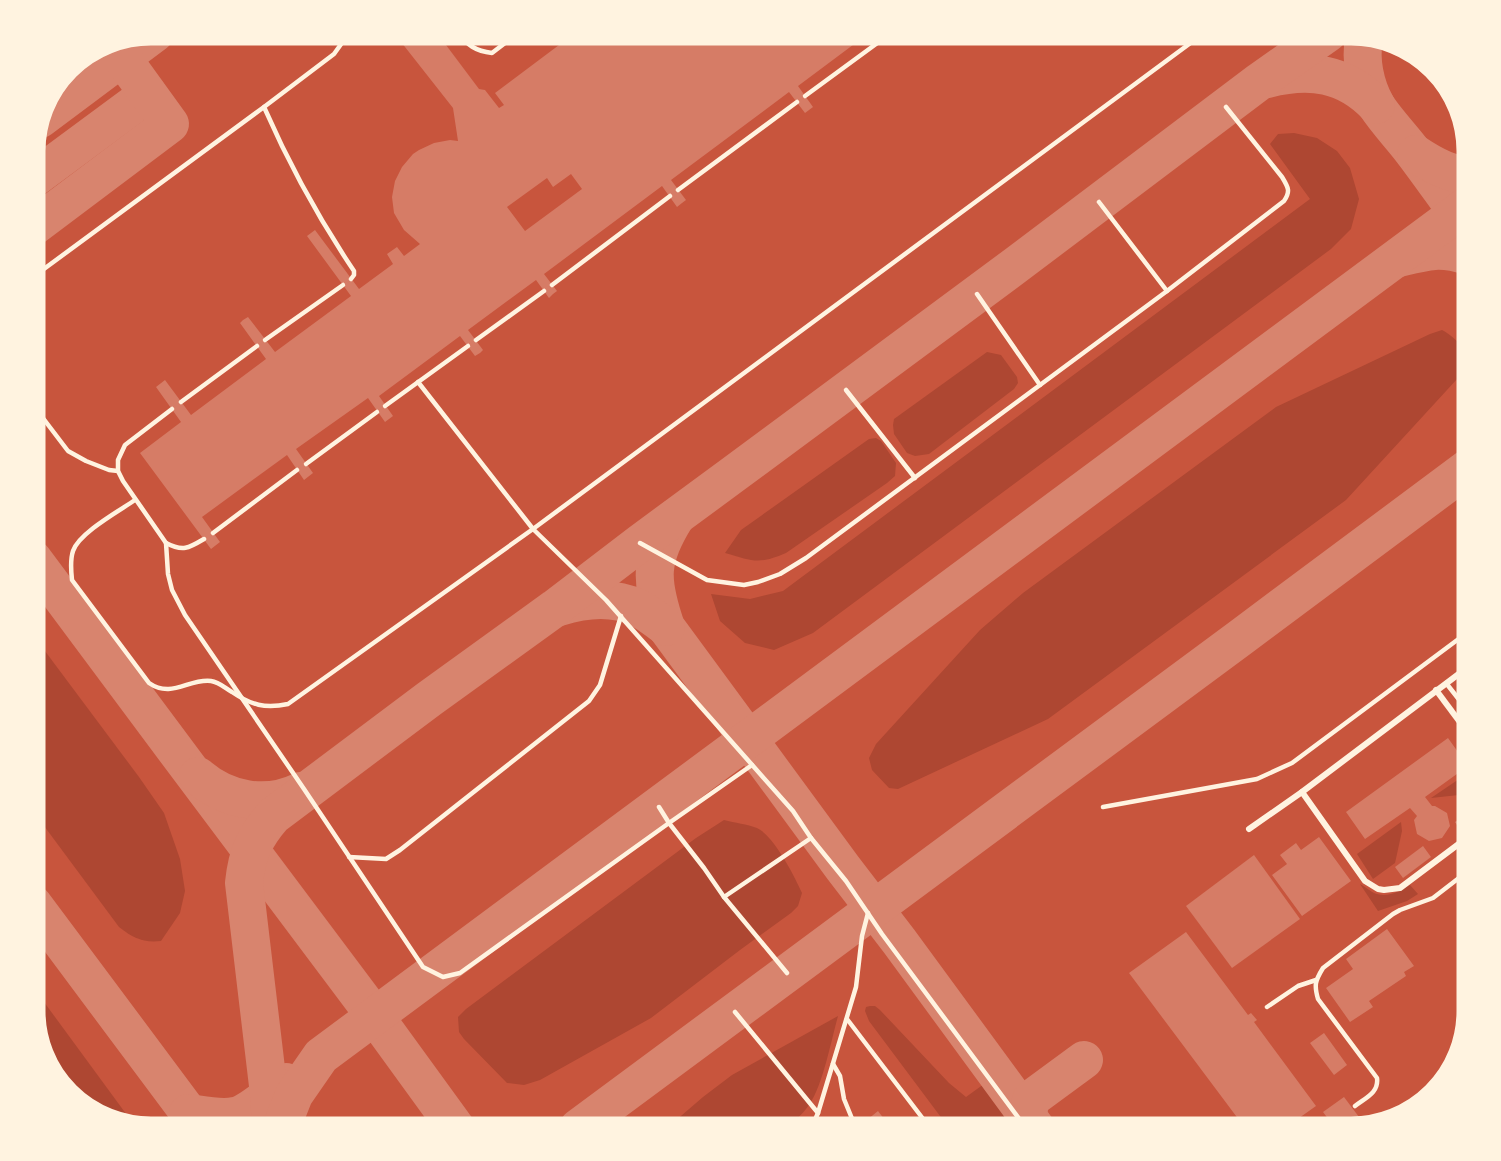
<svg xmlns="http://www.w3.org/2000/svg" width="1501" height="1161" font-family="Lato,sans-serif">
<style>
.green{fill:#ae4732}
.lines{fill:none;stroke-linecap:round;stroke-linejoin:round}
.taxiway{stroke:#d8846e;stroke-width:38}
.building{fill:#d67c66;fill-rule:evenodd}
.service{stroke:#fff3e0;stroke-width:4.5}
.minor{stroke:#fff3e0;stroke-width:6}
.rim{fill:none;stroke:#fff3e0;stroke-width:3}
</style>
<rect width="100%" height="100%" fill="#c8553d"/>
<g class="green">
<path d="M1294 133 1317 138 1337 151 1350 168 1359 199 1351 229 1331 249 813 633 774 650 745 643 720 621 711 594 750 599 783 591 1310 199 1270 144 1278 134Z"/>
<path d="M1442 330C1453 336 1471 351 1467 365 1466 369 1461 375 1458 378L1346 500 1048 719 898 789 889 788 872 770 869 758 876 744 980 630 1023 593 1276 407 1430 334Z"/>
<path d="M987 352 1001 355 1017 377 1018 383 1014 389 929 454 915 456 907 453 894 434 893 425 894 419Z"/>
<path d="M876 438 881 441 896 463 895 476 887 483 786 553C758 565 753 561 725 553L741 530 869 439Z"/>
<path d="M33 635 139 777 164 813 180 859 185 891 180 913 161 941C143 943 133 938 119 927L33 811Z"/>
<path d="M1468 773V794L1431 798Z"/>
<path d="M724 820C735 823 747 824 757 828 774 836 794 875 802 893L798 906 791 913 740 950 651 1018 540 1080 524 1085 507 1083 464 1039 459 1032 458 1017 466 1009 696 838Z"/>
<path d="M1401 822 1402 831 1395 863 1373 879 1357 854Z"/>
<path d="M1360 884C1366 887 1372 893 1377 894 1389 898 1401 890 1410 885L1418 894 1407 901 1378 911Z"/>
<path d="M33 987 132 1122 79 1103 45 1063 33 1017Z"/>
<path d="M870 1006H875L880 1010 949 1083 966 1097 984 1084 1017 1128H949L869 1021 865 1011 866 1007Z"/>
<path d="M838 1016C831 1041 823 1085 809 1105 803 1114 794 1121 786 1128H667L703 1097 732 1075Z"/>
</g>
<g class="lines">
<g class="taxiway">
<path d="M1364 38C1360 60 1365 85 1376 105 1386 121 1402 137 1413 152 1432 177 1449 202 1468 227"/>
<path d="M1267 79C1310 68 1345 73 1376 105"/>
<path d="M40 119 155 33"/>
<path d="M1416 154C1431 164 1450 175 1468 175"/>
<path d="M33 179 148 94"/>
<path d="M33 227 170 124 110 41"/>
<path d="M1399 258C1427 251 1440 247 1468 256"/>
<path d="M676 517C649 560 650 580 666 627L843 868 899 941 1036 1128"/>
<path d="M33 559 188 767 374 1015 456 1128"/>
<path d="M559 607C585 599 613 596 638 608 648 613 657 620 666 627"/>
<path d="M198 776C227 801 266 808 301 791"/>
<path d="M33 904 200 1128"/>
<path d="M188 1113C203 1115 220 1119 235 1116 250 1113 273 1091 286 1082"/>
<path d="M1027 1116 1031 1100 1035 1096 1084 1060"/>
<path d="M271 1128 269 1094 244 883C247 854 254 838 273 816L429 699 555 608 640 543 731 476 1016 265 1260 81 1328 33"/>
<path d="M281 1128 294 1095 321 1056 1468 205"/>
<path d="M578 1128C875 909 1172 689 1468 468"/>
</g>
</g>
<g class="building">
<path d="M394 33H437L479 89 485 90 499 108 504 105 495 93 575 33H869L798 86 813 107 805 113 789 92 671 180 686 200 682 203 677 207 662 186 544 274 557 291 553 294 549 298 536 280 468 330 483 350 480 353 475 356 460 336 379 396 393 416 385 422 368 398 296 449 313 473 304 480 287 455 202 517 220 542 211 549 140 453 181 422 156 387 165 380 191 415 266 359 240 323 243 320 248 317 275 352 351 296 307 236 315 230 359 289 393 264 387 254 397 247 404 256 420 244 404 230 394 213 392 197 395 181 402 167 413 154 419 150 434 143 450 140 458 141 453 108ZM571 174 582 189 525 231 507 207 547 178 553 187Z"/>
<path d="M1448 738 1468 766 1425 797 1432 806H1435L1447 813 1450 826 1442 838 1429 841 1417 834 1414 820 1417 816 1410 808 1365 839 1346 812Z"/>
<path d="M1468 813V826L1461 831 1455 822Z"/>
<path d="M1319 837 1351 881 1302 916 1272 875 1287 864 1280 855 1296 843 1301 850Z"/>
<path d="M1423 846 1431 857 1403 878 1395 867Z"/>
<path d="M1254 855 1300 919 1232 968 1186 906Z"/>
<path d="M1387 929 1414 966 1404 972 1406 976 1369 1001 1373 1007 1350 1022 1326 988 1353 969 1346 959Z"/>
<path d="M1186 932 1248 1015 1251 1013 1257 1020 1254 1022 1316 1106 1285 1128H1245L1129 973Z"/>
<path d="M1324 1033 1347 1065 1334 1075 1310 1043Z"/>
<path d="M1344 1097 1365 1125 1350 1128H1335L1323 1112Z"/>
<path d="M878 1111 891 1128H857Z"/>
</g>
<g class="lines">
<g class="service">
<path d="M346 33 344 40 334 54 264 107C289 164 319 219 354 271V275L351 279"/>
<path d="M457 33C468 45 475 51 492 53L518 33"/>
<path d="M805 96 891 33"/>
<path d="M678 190 797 102"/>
<path d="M1099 202 1167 291"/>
<path d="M33 277 264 107"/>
<path d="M552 285 670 196"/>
<path d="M977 294 1040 385"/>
<path d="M265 340 343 285"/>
<path d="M476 340 544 291"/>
<path d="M418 382 533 529 606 600 793 811 811 838 846 881 882 934 1026 1128"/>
<path d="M846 390 915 478"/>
<path d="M181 402 257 346"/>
<path d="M33 405 68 451 86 461 109 470 118 471"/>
<path d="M385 406 468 346"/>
<path d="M172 409 125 445 118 460V471L123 481 166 543C183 552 189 548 204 539"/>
<path d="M306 464 377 412"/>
<path d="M135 500C119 511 79 533 73 551 70 560 71 571 72 580L149 683C172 699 189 678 211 681 219 682 225 688 232 692 251 705 265 709 288 704L533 529 1204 33"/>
<path d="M213 533 297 470"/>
<path d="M166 543 168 574 172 590 185 615 304 789 423 967 443 977 460 973 669 823 752 765"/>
<path d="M640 543 707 580 744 585 758 582 780 574 806 558 1167 291 1284 201C1291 191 1288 187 1282 177L1226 107"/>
<path d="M1446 683 1468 711"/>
<path d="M659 807 669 823 704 868 724 897 787 973"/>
<path d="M1103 807 1257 779 1292 763 1468 632"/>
<path d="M349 857 386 859 400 850 589 701 600 685 621 616"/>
<path d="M724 897 811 838"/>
<path d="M1267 1007 1298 986 1316 980"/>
<path d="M735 1012 818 1113"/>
<path d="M847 1019 930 1128"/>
<path d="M833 1064 840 1076 844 1099 853 1121"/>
<path d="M1355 1106C1365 1098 1379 1093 1377 1078L1318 999C1314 985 1315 981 1323 968L1393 914 1400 910 1433 898 1468 871"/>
<path d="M806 1128 814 1122 818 1113 856 987 862 936 868 913"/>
<path d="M1323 1128 1333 1121"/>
</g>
<g class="minor">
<path d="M1436 690 1468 733"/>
<path d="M1302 792 1365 881 1378 889 1384 890 1400 888 1468 837"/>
<path d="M1249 829 1302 792 1468 667"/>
</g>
</g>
<path d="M0 0H1501V1161H0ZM151 44H1351A107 107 0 0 1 1458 151V1011A107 107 0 0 1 1351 1118H151A107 107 0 0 1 44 1011V151A107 107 0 0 1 151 44Z" fill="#fff3e0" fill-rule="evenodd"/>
<path class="rim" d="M151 44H1351A107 107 0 0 1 1458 151V1011A107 107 0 0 1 1351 1118H151A107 107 0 0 1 44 1011V151A107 107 0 0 1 151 44Z"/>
</svg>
